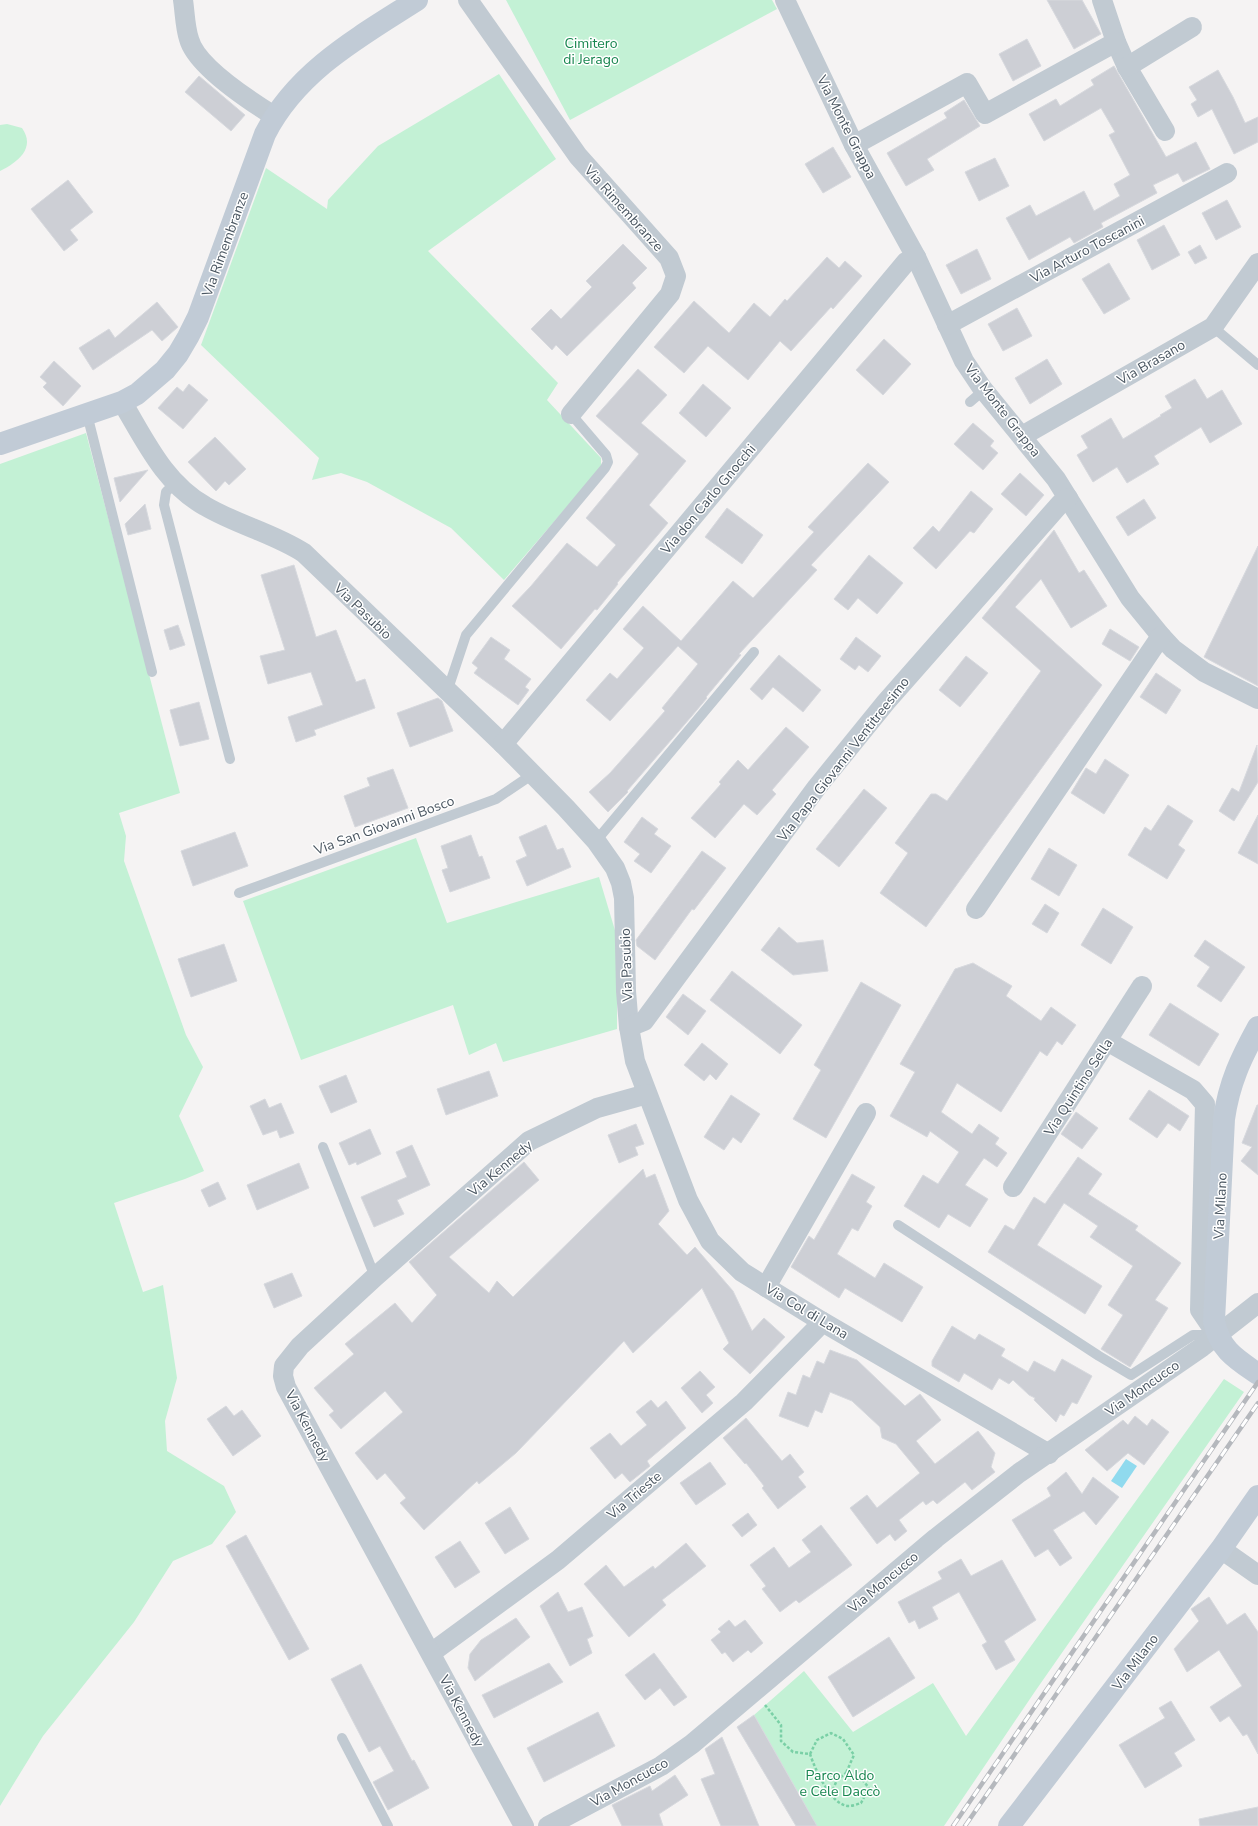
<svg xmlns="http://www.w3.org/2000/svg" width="1258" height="1826" font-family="'Nunito Sans',sans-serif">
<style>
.green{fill:#c3f1d5}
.water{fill:#90daee}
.building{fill:#cdcfd5;stroke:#d7d9de}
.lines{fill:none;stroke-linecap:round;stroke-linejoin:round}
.path{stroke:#7ad0a6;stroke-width:2.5;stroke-dasharray:3 2;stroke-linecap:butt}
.lane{stroke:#c1cad2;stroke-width:10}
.street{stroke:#c1cad2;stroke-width:20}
.secondary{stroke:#c1cbd6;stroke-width:22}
.rail-casing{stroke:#b5b8bd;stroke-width:4.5}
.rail{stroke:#fff;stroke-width:3;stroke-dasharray:9;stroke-linecap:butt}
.labels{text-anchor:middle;stroke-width:3;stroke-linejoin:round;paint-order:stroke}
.park-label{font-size:14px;fill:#17864f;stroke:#fff}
.street-label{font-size:14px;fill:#4a5661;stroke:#fff}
</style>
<rect width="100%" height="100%" fill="#f5f3f3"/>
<g class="green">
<path d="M506 0H772L777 9 570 120Z"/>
<path d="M499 74 556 159 428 251 558 383 547 400 601 458V467L504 580 451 528 367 482 341 473 312 480 319 458 201 345 266 168 327 209 328 200 378 146Z"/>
<path d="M7 124 22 128C36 148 18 162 0 171V125Z"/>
<path d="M86 433 180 793 119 813 126 836 124 861 186 1035 203 1067 179 1116 204 1171 185 1179 114 1203 143 1292 163 1285 177 1378 165 1421 167 1451 224 1486 236 1512 212 1544 173 1561 134 1622 43 1736 0 1806V464Z"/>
<path d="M416 838 447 923 599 877 617 937V1029L503 1062 496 1043 469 1055 453 1005 301 1060 243 901Z"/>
<path d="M1224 1379 1244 1392 1036 1690 944 1826H817L754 1715 804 1671 853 1732 933 1683 966 1736Z"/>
</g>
<path class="water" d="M1126 1459 1137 1466 1122 1488 1111 1481Z"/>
<g class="building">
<path d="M1047 0H1082L1101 34 1074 49Z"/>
<path d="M1027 39 1041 66 1013 81 999 54Z"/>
<path d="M1114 66 1166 157 1196 142 1210 169 1183 182 1178 173 1153 185 1157 193 1101 223 1103 227 1074 243 1070 237 1029 260 1006 218 1030 205 1036 216 1084 191 1094 211 1120 196 1114 184 1130 175 1109 135 1115 132 1101 108 1044 141 1029 114 1056 99 1060 106 1094 85 1091 80Z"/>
<path d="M1218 70 1233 97 1245 123 1258 117V142L1234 154 1212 109 1198 117 1191 104 1197 100 1189 87Z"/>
<path d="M199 76 245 115 231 131 185 92Z"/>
<path d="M964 100 980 126 927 159 934 170 906 186 887 153 947 118 944 113Z"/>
<path d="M833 147 851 177 823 193 805 164Z"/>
<path d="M995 158 1009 186 979 201 965 172Z"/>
<path d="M68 180 93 212 70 230 78 240 64 251 31 209Z"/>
<path d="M1227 200 1241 227 1216 240 1202 213Z"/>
<path d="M1164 225 1180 255 1152 270 1137 240Z"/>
<path d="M623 244 647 268 632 283 636 288 567 356 556 345 552 350 531 329 551 309 561 319 592 287 586 281Z"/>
<path d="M1200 245 1207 258 1195 264 1188 252Z"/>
<path d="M977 249 991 279 961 294 946 265Z"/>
<path d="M827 257 839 268 845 261 862 276 833 309 831 307 791 351 780 341 748 380 708 346 684 373 654 347 694 301 729 333 754 303 770 317 785 299 787 301Z"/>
<path d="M1109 263 1130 299 1104 314 1082 279Z"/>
<path d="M157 302 178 327 162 341 152 330 93 370 79 348 109 329 115 338Z"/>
<path d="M1017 308 1032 336 1003 351 988 324Z"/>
<path d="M884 339 911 364 883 395 856 370Z"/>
<path d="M1047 359 1062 384 1030 404 1015 378Z"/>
<path d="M54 361 81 386 63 406 43 387 47 383 40 377Z"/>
<path d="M638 369 667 395 641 423 686 461 649 505 668 523 617 583 618 584 597 610 595 609 561 649 512 606 531 586 567 543 597 567 616 545 586 518 639 454 596 416Z"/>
<path d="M1195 379 1207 399 1222 390 1242 424 1210 443 1201 427 1154 456 1159 464 1127 483 1117 467 1093 482 1077 455 1088 448 1081 436 1111 418 1123 439 1161 416 1160 415 1172 408 1165 396Z"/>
<path d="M189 384 208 400 183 429 158 408 177 387 183 392Z"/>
<path d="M703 384 731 408 706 437 679 413Z"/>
<path d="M973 423 994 441 990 446 998 453 983 470 954 444Z"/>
<path d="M215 437 246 469 229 485 225 481 216 491 188 462Z"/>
<path d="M868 463 889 482 811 565 817 570 739 654 741 655 706 697 707 698 691 717 627 791 628 792 608 812 589 792 610 773 665 711 662 708 698 664 678 646 610 721 586 700 610 673 617 679 644 648 623 629 643 606 681 641 733 581 753 598 814 532 808 527Z"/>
<path d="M148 470 120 502 114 478Z"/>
<path d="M1020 473 1044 495 1026 516 1001 494Z"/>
<path d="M971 491 993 509 974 533 970 531 936 569 913 548 933 526 939 532Z"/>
<path d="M1144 499 1156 518 1128 536 1116 517Z"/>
<path d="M145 504 151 529 128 535 125 524Z"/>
<path d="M727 508 763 535 742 564 705 537Z"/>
<path d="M1054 530 1079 573 1084 570 1107 606 1071 628 1041 579 1015 607 1102 685 926 927 880 893 908 853 895 843 931 794H936L947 801 1041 671 982 618Z"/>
<path d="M1258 546V686L1204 657Z"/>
<path d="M869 555 903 583 877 614 858 598 848 610 834 599Z"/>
<path d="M294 565 316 637 336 630 356 682 365 679 375 708 314 730 316 735 296 742 288 717 323 705 311 672 268 684 260 656 285 650 261 575Z"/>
<path d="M178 625 185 645 170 650 164 630Z"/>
<path d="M1110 629 1139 647 1130 661 1102 644Z"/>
<path d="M491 637 510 650 504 659 531 679 525 687 529 690 518 705 474 673 478 668 472 663Z"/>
<path d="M856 637 881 656 868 672 859 665 855 670 840 659Z"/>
<path d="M779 655 821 690 803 712 773 687 762 700 750 689Z"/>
<path d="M966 656 988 673 960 707 939 690Z"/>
<path d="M1156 673 1181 690 1166 714 1140 697Z"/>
<path d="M438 698 442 701 453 731 410 747 397 713Z"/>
<path d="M199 702 209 739 180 746 170 710Z"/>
<path d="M786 727 809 747 772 790 776 794 757 815 744 804 715 838 691 818 721 784 719 782 738 760 748 770Z"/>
<path d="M1257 745 1258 782 1234 821 1219 811 1232 788 1239 792Z"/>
<path d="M1105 759 1129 775 1104 814 1071 793 1086 768 1096 774Z"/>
<path d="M393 769 408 808 355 827 344 796 370 786 367 778Z"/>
<path d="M864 789 887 808 839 867 816 849Z"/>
<path d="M1168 805 1193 821 1178 845 1185 850 1167 879 1128 855 1145 827 1151 831Z"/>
<path d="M1258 815V864L1238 853Z"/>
<path d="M642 817 658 829 654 834 671 846 651 873 634 861 640 854 624 842Z"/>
<path d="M546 825 557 850 563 848 571 867 527 886 516 861 527 856 519 837Z"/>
<path d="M235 832 248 866 193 886 181 851Z"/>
<path d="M471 835 479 857 482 856 490 878 450 892 442 870 448 868 441 846Z"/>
<path d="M1049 848 1077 865 1059 896 1031 879Z"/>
<path d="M702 851 726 868 694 910 692 909 655 960 637 946 636 940Z"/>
<path d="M1045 904 1059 913 1047 933 1032 924Z"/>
<path d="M1103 908 1133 927 1111 964 1081 945Z"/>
<path d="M779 927 797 943 823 940 828 971 793 975 761 950Z"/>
<path d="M1205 940 1245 967 1221 1002 1197 986 1210 967 1194 956Z"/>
<path d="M224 944 237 981 191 997 178 959Z"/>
<path d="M973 963 1012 986 1006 996 1041 1021 1051 1007 1076 1025 1062 1045 1057 1041 1047 1056 1040 1051 1001 1112 957 1083 941 1112 972 1134 979 1124 999 1138 995 1144 1007 1153 997 1167 984 1158 965 1185 988 1199 970 1227 948 1214 939 1228 904 1206 923 1175 938 1184 959 1152 930 1131 927 1137 890 1116 915 1072 900 1064 955 969Z"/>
<path d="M732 971 802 1025 780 1054 710 1000Z"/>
<path d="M861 982 901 1005 826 1138 793 1119 821 1070 814 1065Z"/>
<path d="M683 994 706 1011 688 1035 666 1017Z"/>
<path d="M1170 1003 1219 1034 1199 1066 1149 1035Z"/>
<path d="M702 1043 728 1064 716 1080 710 1074 704 1081 684 1065Z"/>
<path d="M489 1071 498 1096 446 1115 437 1089Z"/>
<path d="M346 1075 357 1102 331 1113 319 1086Z"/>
<path d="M1149 1090 1189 1116 1180 1131 1168 1123 1157 1138 1129 1119Z"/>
<path d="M731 1095 760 1114 741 1143 733 1137 724 1150 704 1137Z"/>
<path d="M265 1099 269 1108 281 1103 294 1133 280 1138 277 1130 263 1135 250 1106Z"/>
<path d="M1257 1105H1258V1175L1241 1161 1252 1147 1242 1143Z"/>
<path d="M1076 1112 1098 1128 1082 1149 1061 1134Z"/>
<path d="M636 1124 644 1144 635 1147 638 1155 619 1163 608 1135Z"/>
<path d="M370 1129 381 1154 357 1165 356 1162 349 1165 339 1143Z"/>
<path d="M412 1145 430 1185 397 1200 404 1214 374 1227 361 1197 407 1177 396 1152Z"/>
<path d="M1078 1157 1102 1174 1088 1194 1138 1226 1135 1230 1181 1263 1155 1300 1168 1308 1130 1367 1101 1349 1123 1315 1108 1305 1133 1266 1090 1237 1098 1226 1064 1203 1037 1245 1102 1286 1085 1314 988 1252 1005 1225 1014 1230 1034 1197 1045 1204Z"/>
<path d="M524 1162 539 1180 449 1257 489 1293 497 1281 513 1297 643 1169 646 1178 655 1174 669 1211 658 1224 687 1255 695 1247 733 1291 752 1331 764 1318 785 1337 750 1374 723 1349 729 1343 702 1288 633 1353 624 1341 516 1453 479 1484 477 1481 424 1530 400 1503 406 1498 385 1473 377 1480 355 1453 403 1412 385 1391 341 1429 329 1415 334 1411 314 1388 354 1354 345 1344 395 1303 412 1323 437 1295 409 1262Z"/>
<path d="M299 1163 309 1188 257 1210 247 1185Z"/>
<path d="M852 1174 875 1187 866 1202 872 1206 858 1231 852 1228 837 1254 875 1278 884 1263 923 1287 902 1322 845 1288 839 1298 791 1267 809 1236 814 1240Z"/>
<path d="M218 1182 226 1199 209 1207 201 1190Z"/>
<path d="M292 1273 302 1296 274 1308 264 1284Z"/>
<path d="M952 1326 975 1340 979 1334 1005 1349 1001 1356 1028 1372 1034 1361 1055 1372 1062 1359 1092 1376 1077 1404 1072 1402 1064 1416 1060 1414 1056 1422 1034 1400 1035 1398 1029 1395 1013 1380 1009 1384 999 1378 992 1390 964 1373 959 1382 932 1366V1361Z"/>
<path d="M830 1350 857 1360 905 1406 920 1394 941 1420 916 1441 935 1464 978 1431 995 1453 991 1467 995 1472 972 1490 965 1482 937 1504 933 1500 926 1505 923 1501 899 1520 907 1531 895 1541 890 1534 877 1544 850 1508 867 1495 877 1508 920 1473 896 1444 882 1438 880 1427 852 1401 830 1392 822 1413 815 1410 808 1427 779 1416 788 1392 796 1395 803 1375 810 1378 817 1361 824 1364Z"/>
<path d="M700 1371 715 1387 706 1395 713 1403 702 1413 681 1388Z"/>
<path d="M651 1400 658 1408 666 1401 686 1428 647 1461 650 1466 630 1482 622 1473 615 1479 590 1448 610 1433 621 1446 647 1425 636 1412Z"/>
<path d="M226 1406 234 1416 242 1410 261 1436 233 1456 207 1419Z"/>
<path d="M1135 1416 1147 1426 1152 1419 1169 1432 1144 1465 1128 1453 1107 1471 1085 1450 1123 1420 1128 1425Z"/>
<path d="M746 1418 782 1461 790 1454 804 1472 798 1477 806 1487 778 1509 762 1488 764 1486 746 1463 745 1464 723 1438Z"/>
<path d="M710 1462 726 1484 696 1505 680 1483Z"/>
<path d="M1066 1472 1082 1494 1093 1477 1119 1497 1096 1525 1084 1511 1053 1530 1072 1558 1060 1566 1048 1549 1035 1557 1012 1520 1051 1496 1047 1488Z"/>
<path d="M510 1507 529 1539 505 1554 485 1523Z"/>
<path d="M748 1513 757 1525 742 1537 732 1525Z"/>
<path d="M821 1525 852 1565 799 1603 796 1600 780 1612 762 1589 766 1586 750 1565 774 1547 789 1568 811 1552 802 1540Z"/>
<path d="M246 1535 309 1649 289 1660 226 1546Z"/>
<path d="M460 1541 480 1572 455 1588 435 1557Z"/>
<path d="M686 1543 706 1566 662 1600 666 1605 629 1637 584 1584 606 1565 624 1587 653 1566 655 1569Z"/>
<path d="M961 1559 971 1576 1002 1560 1036 1620 1004 1641 1015 1660 996 1670 982 1645 987 1642 959 1592 932 1607 938 1619 919 1629 915 1620 909 1623 898 1602 942 1579 938 1572Z"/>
<path d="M558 1592 568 1612 582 1607 593 1636 587 1639 592 1653 570 1666 540 1606Z"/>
<path d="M1209 1597 1227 1625 1245 1613 1258 1632V1754L1247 1734 1243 1736 1229 1716 1220 1722 1210 1707 1242 1686 1219 1650 1187 1672 1174 1649 1199 1621 1191 1609Z"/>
<path d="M516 1618 530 1637 475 1681 468 1668 470 1654 481 1640Z"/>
<path d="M729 1620 735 1627 745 1620 763 1643 751 1653 748 1650 733 1662 725 1652 722 1654 711 1640 721 1632 718 1629Z"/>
<path d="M889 1637 915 1678 853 1717 828 1677Z"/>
<path d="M654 1653 687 1697 674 1706 660 1688 645 1700 625 1675Z"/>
<path d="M549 1663 563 1682 494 1718 482 1695Z"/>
<path d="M361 1664 412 1761 414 1760 429 1788 388 1810 373 1782 394 1771 380 1746 369 1752 331 1679Z"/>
<path d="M1171 1701 1195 1740 1174 1753 1182 1766 1145 1788 1119 1745 1165 1718 1159 1708Z"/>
<path d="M598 1712 615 1746 544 1782 527 1748Z"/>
<path d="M754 1715 817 1826H796L737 1727Z"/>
<path d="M722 1737 759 1826H721L701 1779 715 1774 705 1749Z"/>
<path d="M675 1775 688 1795 659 1814 663 1826H622L612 1805 650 1786 652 1791Z"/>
<path d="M1258 1807V1826H1200L1199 1819Z"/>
</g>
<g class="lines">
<g class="path">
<path d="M765 1705 781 1725V1741L793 1752 810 1754C815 1769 831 1806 849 1806 853 1806 858 1804 861 1803L869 1788 860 1777 846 1773 837 1780 831 1794"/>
<path d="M810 1754 817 1740 831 1733 843 1739 854 1755 846 1773"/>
</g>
<g class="lane">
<path d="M1213 327 1258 365"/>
<path d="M970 402 984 390"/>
<path d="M87 414 152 672"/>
<path d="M175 483 166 492 164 505 230 759"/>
<path d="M447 692 466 635 605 468 608 462 606 455 571 414"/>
<path d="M596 841 754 652"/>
<path d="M239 893 496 799 533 774"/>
<path d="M323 1147 375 1277"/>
<path d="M898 1225 1099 1356 1131 1375 1193 1335H1216"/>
<path d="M342 1738 388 1826"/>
</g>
<g class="street">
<path d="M183 0C185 13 185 27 189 39 196 66 250 101 274 116"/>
<path d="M468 0 578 156 669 258 676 276 670 294 571 414"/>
<path d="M785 0 854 145 916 257 964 361 982 388 1056 479 1130 598 1161 636 1173 649 1204 672 1258 699"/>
<path d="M1102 0 1116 42 1127 67 1165 131"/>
<path d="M1127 67 1192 27"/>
<path d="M854 145 967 83 985 114 1116 42"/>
<path d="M947 325 1227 173"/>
<path d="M122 402C145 440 164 483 205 506 237 525 273 533 304 553L503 744 566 808 596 841 615 868 621 883 624 898 626 991 629 1027 635 1061 688 1200 710 1241 742 1272 821 1321 1049 1454"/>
<path d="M1022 436 1213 327 1258 263"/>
<path d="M503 744 906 262 916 257"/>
<path d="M976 909 1161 636"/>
<path d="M629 1027 644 1021 817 787 886 702 1060 504 1068 498"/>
<path d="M1107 1041 1193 1090 1205 1104 1200 1310 1217 1335"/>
<path d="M1013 1187 1142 986"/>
<path d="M766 1287 866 1113"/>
<path d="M1221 1549 1258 1575"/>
<path d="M431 1653 558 1560 744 1402 816 1329 821 1321"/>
<path d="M524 1826 286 1387 283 1376 284 1366 300 1346 375 1277 529 1141 597 1108 647 1094"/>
<path d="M548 1826 661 1766 692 1744 936 1538 1019 1473 1202 1347 1258 1303"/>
</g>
<g class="secondary">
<path d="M0 444 122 402 137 394 165 370 178 354 188 337 198 317 265 134C297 71 359 37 417 0"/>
<path d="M1258 1027C1241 1058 1229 1083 1224 1119L1214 1321C1219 1349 1236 1359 1258 1374"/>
<path d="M1009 1826 1221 1549 1258 1496"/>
</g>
<g class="rail-casing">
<g id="rail">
<path d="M953 1826 1258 1382"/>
<path d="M965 1826 1258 1403"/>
</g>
</g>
<use href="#rail" class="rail"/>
</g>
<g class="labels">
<g class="park-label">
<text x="591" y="48">Cimitero<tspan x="591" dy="16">di Jerago</tspan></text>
<text x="840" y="1780">Parco Aldo<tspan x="840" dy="16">e Cele Daccò</tspan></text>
</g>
<g class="street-label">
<text transform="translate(847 127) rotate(63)" y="5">Via Monte Grappa</text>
<text transform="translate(624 208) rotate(48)" y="5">Via Rimembranze</text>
<text transform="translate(225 244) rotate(-70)" y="5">Via Rimembranze</text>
<text transform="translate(1087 249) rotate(-28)" y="5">Via Arturo Toscanini</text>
<text transform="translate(1151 362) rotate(-30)" y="5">Via Brasano</text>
<text transform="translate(1003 410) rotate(52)" y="5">Via Monte Grappa</text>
<text transform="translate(708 499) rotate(-50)" y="5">Via don Carlo Gnocchi</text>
<text transform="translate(363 611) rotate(44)" y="5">Via Pasubio</text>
<text transform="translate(843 759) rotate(-52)" y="5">Via Papa Giovanni Ventitreesimo</text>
<text transform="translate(384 825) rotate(-20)" y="5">Via San Giovanni Bosco</text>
<text transform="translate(626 965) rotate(-92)" y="5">Via Pasubio</text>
<text transform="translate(1078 1087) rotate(-57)" y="5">Via Quintino Sella</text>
<text transform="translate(500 1168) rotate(-40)" y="5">Via Kennedy</text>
<text transform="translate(1220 1206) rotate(-87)" y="5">Via Milano</text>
<text transform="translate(807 1311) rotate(31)" y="5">Via Col di Lana</text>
<text transform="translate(1142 1388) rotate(-35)" y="5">Via Moncucco</text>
<text transform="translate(308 1426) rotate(62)" y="5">Via Kennedy</text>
<text transform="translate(634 1495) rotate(-40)" y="5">Via Trieste</text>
<text transform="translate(883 1582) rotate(-40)" y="5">Via Moncucco</text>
<text transform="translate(1135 1662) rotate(-53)" y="5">Via Milano</text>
<text transform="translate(462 1711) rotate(62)" y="5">Via Kennedy</text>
<text transform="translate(629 1782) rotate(-29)" y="5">Via Moncucco</text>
</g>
</g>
</svg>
